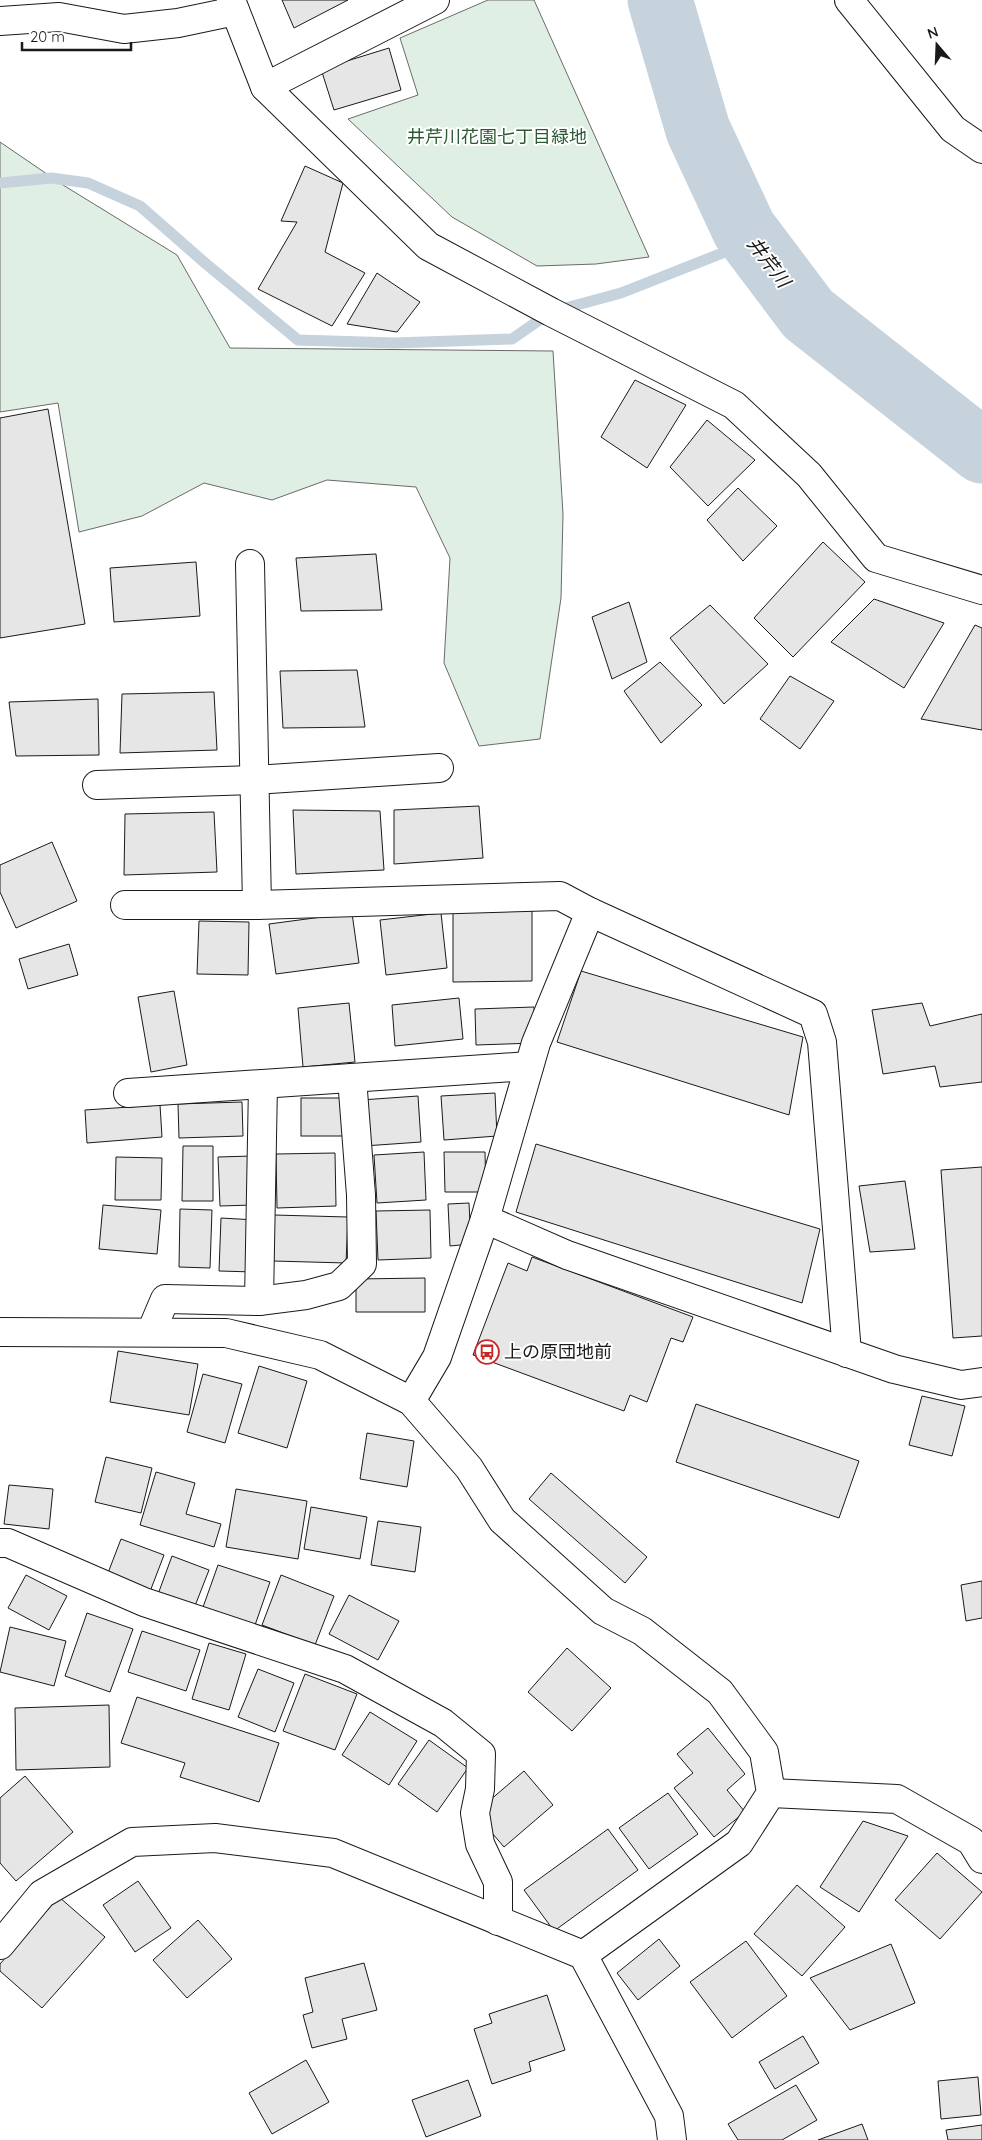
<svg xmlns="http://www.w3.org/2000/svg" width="982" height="2140" font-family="Quicksand,'Noto Sans JP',sans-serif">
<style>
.green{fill:#e0efe3;stroke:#6a6a6a}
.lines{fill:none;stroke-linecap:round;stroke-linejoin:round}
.stream{stroke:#c6d2dc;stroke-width:11}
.river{stroke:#c6d2dc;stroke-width:65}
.building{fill:#e6e6e6;stroke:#1a1a1a}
.minor-casing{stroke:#1a1a1a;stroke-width:30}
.major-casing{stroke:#1a1a1a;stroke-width:30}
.minor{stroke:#fff;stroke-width:28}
.major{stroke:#fff;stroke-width:28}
.labels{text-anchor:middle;stroke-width:4;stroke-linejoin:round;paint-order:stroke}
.park-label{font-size:18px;fill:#2b5a34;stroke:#fff}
.poi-label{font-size:18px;fill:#1a1a1a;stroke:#fff;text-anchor:start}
.water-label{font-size:19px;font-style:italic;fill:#1a1a1a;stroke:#fff}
</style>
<rect width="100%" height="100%" fill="#fff"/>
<g class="green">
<path d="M488 0H534L649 257 596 264 537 266 452 217 348 119 418 95 400 38Z"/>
<path d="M0 142 63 185 177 255 230 348 553 351 563 514 561 598 540 739 479 746 444 663 450 558 416 487 327 480 272 500 204 483 142 516 79 532 58 403 0 412Z"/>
</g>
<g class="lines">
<path class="stream" d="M0 183 51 178 88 183 140 206 205 263 298 340 395 343 512 339 551 312 621 293 753 241"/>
<path class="river" d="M660 0 698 130 744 229 808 314 982 451"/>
</g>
<g class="building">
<path d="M282 0H348L294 28Z"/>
<path d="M389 48 401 90 334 110 321 69Z"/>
<path d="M305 166 343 183 325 252 365 273 332 326 258 289 297 222 281 221Z"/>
<path d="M377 273 420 302 397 332 347 324Z"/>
<path d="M635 380 686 405 647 468 601 437Z"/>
<path d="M48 409 85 624 0 638V418Z"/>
<path d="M707 420 755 460 708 506 670 467Z"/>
<path d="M738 488 777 526 743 561 707 520Z"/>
<path d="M823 542 865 582 793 657 754 618Z"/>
<path d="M376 554 382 610 301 611 296 558Z"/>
<path d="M196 562 200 616 114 622 110 568Z"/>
<path d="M874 599 944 623 904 688 831 642Z"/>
<path d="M629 602 647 662 612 679 592 617Z"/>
<path d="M710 605 768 664 724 704 670 638Z"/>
<path d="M975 625 982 628V730L921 719Z"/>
<path d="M660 662 702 705 661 743 624 691Z"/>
<path d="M357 670 365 727 283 728 280 671Z"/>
<path d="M790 676 834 701 800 749 760 719Z"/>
<path d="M214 692 217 750 120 753 122 694Z"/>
<path d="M98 699 99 755 16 756 9 702Z"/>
<path d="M479 806 483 858 394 864V810Z"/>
<path d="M293 810 380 811 384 870 296 874Z"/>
<path d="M214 812 217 872 124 875 125 814Z"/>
<path d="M52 842 77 901 16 928 0 892V865Z"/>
<path d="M453 910H532V981L453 982Z"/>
<path d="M352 913 359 963 276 974 269 924Z"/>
<path d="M441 913 447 968 386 975 380 920Z"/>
<path d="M199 921 249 922 248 975 197 974Z"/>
<path d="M69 944 78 975 28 989 19 959Z"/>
<path d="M581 971 803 1037 789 1115 557 1042Z"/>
<path d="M174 991 187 1065 151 1072 138 997Z"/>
<path d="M459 998 463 1039 395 1046 392 1005Z"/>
<path d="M349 1003 355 1062 303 1067 298 1008Z"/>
<path d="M922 1003 930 1026 982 1014V1082L940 1087 935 1066 883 1074 872 1010Z"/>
<path d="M534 1007 536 1043 476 1045 475 1009Z"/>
<path d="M495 1093 497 1136 444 1140 441 1096Z"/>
<path d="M418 1096 421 1142 364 1146 361 1100Z"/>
<rect x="301" y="1098" width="43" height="38"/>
<path d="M242 1102 243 1136 179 1138 178 1104Z"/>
<path d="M160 1105 162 1137 87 1143 85 1110Z"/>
<path d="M536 1144 820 1229 802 1303 516 1212Z"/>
<path d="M183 1146H213V1201H182Z"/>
<path d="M424 1152 426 1200 377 1203 374 1155Z"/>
<path d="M444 1152H485L486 1192H445Z"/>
<path d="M335 1153 336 1206 277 1208 276 1154Z"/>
<path d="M252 1156 253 1205 220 1206 218 1157Z"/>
<path d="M116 1157 162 1158 161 1200H115Z"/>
<path d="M982 1167V1336L953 1338 941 1170Z"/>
<path d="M905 1181 915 1249 870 1252 859 1186Z"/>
<path d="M469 1203 471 1244 450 1246 448 1204Z"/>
<path d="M103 1205 161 1210 157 1254 99 1249Z"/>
<path d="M180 1209 212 1210 210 1268 179 1267Z"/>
<path d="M430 1210 431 1258 378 1260 376 1211Z"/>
<path d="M274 1215 348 1217 346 1263 273 1261Z"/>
<path d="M221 1218 256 1220 254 1272 219 1271Z"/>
<path d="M532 1257 693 1317 683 1342 671 1338 647 1402 630 1395 624 1411 473 1355 508 1263 527 1271Z"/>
<path d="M425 1278V1312H356V1279Z"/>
<path d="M118 1351 198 1364 189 1415 110 1402Z"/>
<path d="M259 1366 307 1381 287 1448 238 1433Z"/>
<path d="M203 1374 242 1384 225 1443 187 1432Z"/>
<path d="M922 1396 965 1406 952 1456 909 1445Z"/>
<path d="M696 1404 859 1461 839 1518 676 1462Z"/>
<path d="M367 1433 414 1441 407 1487 360 1479Z"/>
<path d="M106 1457 152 1468 141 1513 95 1502Z"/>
<path d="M156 1472 195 1483 186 1514 221 1524 214 1547 140 1525Z"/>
<path d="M551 1473 647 1557 625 1583 529 1499Z"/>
<path d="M9 1485 53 1489 49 1529 4 1524Z"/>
<path d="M236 1489 307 1501 298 1559 226 1547Z"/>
<path d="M311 1507 367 1517 360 1559 304 1549Z"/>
<path d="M378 1521 421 1527 415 1572 371 1565Z"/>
<path d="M121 1539 164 1555 146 1602 103 1586Z"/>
<path d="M172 1556 209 1570 193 1611 157 1597Z"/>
<path d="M218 1565 270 1582 254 1628 202 1610Z"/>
<path d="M26 1575 67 1596 49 1630 8 1608Z"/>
<path d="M281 1575 334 1596 315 1645 262 1625Z"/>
<path d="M982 1581V1618L966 1621 961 1585Z"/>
<path d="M349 1595 399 1621 378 1660 329 1634Z"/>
<path d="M87 1613 133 1629 110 1692 65 1676Z"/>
<path d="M10 1627 66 1641 54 1686 0 1672Z"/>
<path d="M142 1631 200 1650 186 1691 128 1672Z"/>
<path d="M209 1643 246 1654 229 1710 192 1699Z"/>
<path d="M567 1648 611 1688 572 1731 528 1692Z"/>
<path d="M258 1669 294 1683 275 1732 238 1717Z"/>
<path d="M305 1674 357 1694 335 1750 283 1731Z"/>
<path d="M137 1697 279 1743 259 1802 180 1777 185 1763 121 1743Z"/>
<path d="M109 1705 110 1767 16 1770 15 1708Z"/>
<path d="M370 1712 417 1741 389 1785 342 1755Z"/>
<path d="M708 1728 745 1774 727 1790 745 1812 714 1837 674 1788 693 1773 677 1754Z"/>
<path d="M429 1740 468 1768 437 1812 398 1784Z"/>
<path d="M524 1771 553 1805 504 1847 475 1813Z"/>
<path d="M25 1776 73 1832 16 1881 0 1863V1798Z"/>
<path d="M668 1793 698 1834 649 1869 619 1828Z"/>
<path d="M863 1821 908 1836 859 1912 820 1887Z"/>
<path d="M608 1829 638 1870 554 1931 524 1890Z"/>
<path d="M937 1853 982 1892 940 1939 895 1900Z"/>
<path d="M138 1881 171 1928 135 1952 103 1905Z"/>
<path d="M797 1885 845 1927 802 1976 754 1934Z"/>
<path d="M59 1897 105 1937 42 2008 0 1971V1964Z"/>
<path d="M198 1920 232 1959 187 1998 153 1960Z"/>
<path d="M659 1939 680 1966 638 2000 617 1973Z"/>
<path d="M746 1941 787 1996 732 2038 690 1982Z"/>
<path d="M891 1944 915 2003 850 2030 810 1978Z"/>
<path d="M364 1963 377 2010 342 2019 347 2039 312 2048 303 2015 313 2012 305 1978Z"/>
<path d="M547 1995 565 2050 529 2062 531 2071 492 2084 474 2029 492 2023 489 2014Z"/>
<path d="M803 2036 819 2063 775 2089 759 2062Z"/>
<path d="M306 2060 329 2102 272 2134 249 2093Z"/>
<path d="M978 2077 981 2115 941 2119 938 2081Z"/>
<path d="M468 2080 481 2116 426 2137 412 2100Z"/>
<path d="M796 2085 817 2120 782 2140H738L728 2124Z"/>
<path d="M862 2124 868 2140H818Z"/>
<path d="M982 2125V2140H948L946 2130Z"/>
</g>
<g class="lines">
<g class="minor-casing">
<g id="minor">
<path d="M231 0 265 87 428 246 551 312 734 405 809 475 876 558 982 590"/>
<path d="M0 21 59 17 124 29 178 23 235 11"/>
<path d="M265 87 435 0"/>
<path d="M250 564 257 905"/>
<path d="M97 785 254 780 439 768"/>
<path d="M125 905H257L560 896 590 912 813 1014 822 1042 847 1353"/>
<path d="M128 1093 529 1066"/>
<path d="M485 1219 567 1255 894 1369 961 1385 982 1382"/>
<path d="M259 1301 263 1084"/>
<path d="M0 1332 226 1333 320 1355 411 1401 469 1468 502 1520 603 1611 642 1631 720 1692 764 1752 771 1793 739 1843 583 1955"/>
<path d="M151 1332 165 1299 259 1301 306 1295 339 1286 362 1264 361 1195 352 1078"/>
<path d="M411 1401 437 1357 485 1219 536 1043 590 912"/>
<path d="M0 1543H8L144 1602 345 1669 443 1723 481 1754 480 1789 475 1813 480 1844 498 1882V1921"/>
<path d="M771 1793 897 1799 971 1841 982 1859"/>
<path d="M0 1945 42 1894 132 1842 215 1838 333 1853 583 1955 669 2116 672 2140"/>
</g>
</g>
<g class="major-casing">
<path id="major" d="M849 0 953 129 982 149"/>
</g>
<use href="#minor" class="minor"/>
<use href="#major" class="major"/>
</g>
<defs>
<g id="bus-ring" transform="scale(1.25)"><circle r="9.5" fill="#fff" stroke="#c62828" stroke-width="1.5"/><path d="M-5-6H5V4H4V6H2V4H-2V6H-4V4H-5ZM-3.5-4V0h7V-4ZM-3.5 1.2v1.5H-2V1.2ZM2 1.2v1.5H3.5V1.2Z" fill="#c62828"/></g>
</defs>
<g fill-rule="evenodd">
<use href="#bus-ring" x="487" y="1352"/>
</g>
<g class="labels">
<g class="park-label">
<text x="497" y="143">井芹川花園七丁目緑地</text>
</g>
<g class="poi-label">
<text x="504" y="1358">上の原団地前</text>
</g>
<g class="water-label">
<text transform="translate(769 262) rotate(53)" y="7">井芹川</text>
</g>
</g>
<g transform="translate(937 45) rotate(341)" stroke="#ffffff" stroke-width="4" paint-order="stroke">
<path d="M0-4L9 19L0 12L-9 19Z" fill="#1a1a1a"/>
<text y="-8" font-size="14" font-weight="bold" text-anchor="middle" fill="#1a1a1a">N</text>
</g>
<path d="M22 42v8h109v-8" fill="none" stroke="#1a1a1a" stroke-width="2.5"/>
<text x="30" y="42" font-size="15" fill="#1a1a1a" stroke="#ffffff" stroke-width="4" paint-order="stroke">20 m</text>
</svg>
